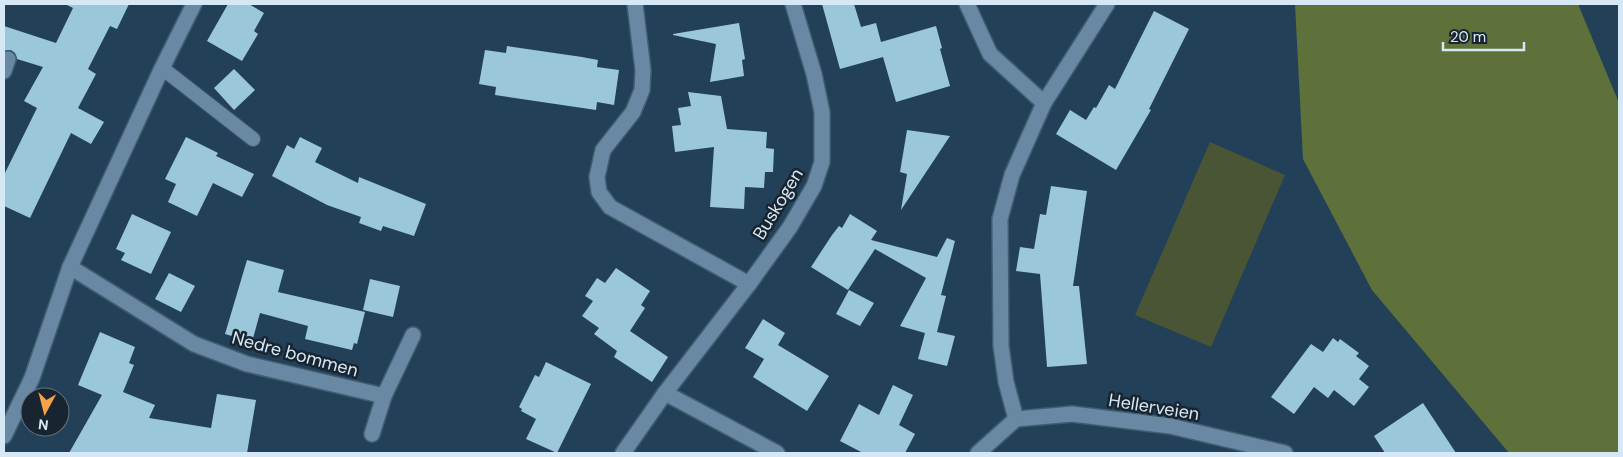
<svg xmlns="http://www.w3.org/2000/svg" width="1623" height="457" font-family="'DM Sans',sans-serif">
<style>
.green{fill:#495534}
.forest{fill:#5e713a}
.building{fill:#9ac8da}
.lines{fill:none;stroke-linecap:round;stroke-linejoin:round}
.lane-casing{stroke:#415c70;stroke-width:16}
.street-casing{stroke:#415c70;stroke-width:18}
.lane{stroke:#6888a3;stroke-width:14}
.street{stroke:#6888a3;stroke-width:15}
.labels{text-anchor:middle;stroke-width:5;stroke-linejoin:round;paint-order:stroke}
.street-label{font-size:18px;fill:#d6e7f6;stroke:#182530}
</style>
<rect width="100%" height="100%" fill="#224058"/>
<path class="green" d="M1210 142 1285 175 1211 347 1135 315Z"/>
<path class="forest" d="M1295 4H1578L1619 103V453H1509L1372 290 1303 159Z"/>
<g class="building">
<path d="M65 4H129L117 29 110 26 88 69 96 74 78 108 104 122 91 144 71 133 30 218 4 206V175L37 108 24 101 43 67 17 59 15 53 11 50 4 51V26L56 43 73 8Z"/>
<path d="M228 4H249L264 13 254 31 258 34 242 61 207 41Z"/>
<path d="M822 4H854L861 27 876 23 881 42 936 26 942 48 940 49 950 86 896 102 883 57 840 69Z"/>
<path d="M1154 11 1189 29 1149 109 1151 110 1116 170 1056 134 1070 110 1086 120 1094 107 1096 108 1109 85 1115 89Z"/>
<path d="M739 23 745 59 742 60 744 76 710 82 716 44 673 35V34Z"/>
<path d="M507 46 582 57 598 60 597 67 619 70 614 105 597 102 596 110 495 95 496 87 479 84 485 50 506 53Z"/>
<path d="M234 69 255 90 234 110 214 88Z"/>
<path d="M688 92 721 96 727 129 767 132 766 148 774 149 773 172H765L764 188 745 187 744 209 710 207 714 147 675 152 672 126 681 125 678 108 691 106Z"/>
<path d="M907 130 950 136 901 210 907 174 900 172Z"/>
<path d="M186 137 218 153 216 156 254 174 242 197 213 183 197 216 168 202 176 184 165 179Z"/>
<path d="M300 137 322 148 315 162 358 183 359 177 426 204 414 236 383 226 381 231 359 223 361 217 327 205 272 176 287 145 294 149Z"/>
<path d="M1051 186 1087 191 1073 286H1079L1087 364 1047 367 1040 274 1016 271 1020 247 1034 249 1040 214 1046 215Z"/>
<path d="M132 214 171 232 151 274 121 260 125 253 116 249Z"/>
<path d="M850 214 877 231 871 240 937 257 947 238 955 241 941 295 946 296 937 332 955 336 947 366 918 359 925 333 900 326 926 278 875 249 848 290 811 267 832 235 839 226 842 228Z"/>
<path d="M247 260 284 270 278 292 365 312 357 344 354 343 352 350 305 339 308 326 260 313 252 342 225 334Z"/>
<path d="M616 268 650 291 641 305 645 308 630 331 668 357 652 382 614 357 617 351 594 334 599 328 582 316 593 301 585 296 597 278 605 283Z"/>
<path d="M169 273 195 286 181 312 155 299Z"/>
<path d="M370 279 400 286 393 317 363 310Z"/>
<path d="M849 290 874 303 860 326 836 314Z"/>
<path d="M763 319 785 333 778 345 829 376 807 411 753 377 764 359 745 348Z"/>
<path d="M100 332 135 347 129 363 134 365 123 392 155 405 149 418 211 428 217 394 256 400 247 453H69L102 395 78 385Z"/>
<path d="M1333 338 1338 342 1340 339 1359 353 1356 356 1369 366 1359 379 1369 387 1354 406 1334 390 1328 398 1314 387 1294 414 1271 397 1311 344 1323 352Z"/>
<path d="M546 362 591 384 557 453 526 439 536 419 521 411 522 409 519 407 535 375 539 377Z"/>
<path d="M893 385 913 395 899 425 915 434 905 453H863L840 441 859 404 879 415Z"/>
<path d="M1423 403 1456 453H1385L1374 436Z"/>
</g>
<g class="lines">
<g class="lane-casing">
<path id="lane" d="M162 68 253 139"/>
</g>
<g class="street-casing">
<g id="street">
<path d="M635 4 643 70 642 90 633 112 603 150 597 177 599 192 610 207 749 284"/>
<path d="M967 4 990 54 1044 103"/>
<path d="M4 71 8 59"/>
<path d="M70 267 194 344 247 364 384 396"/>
<path d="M665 393 777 453"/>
<path d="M1016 419 1006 382 1001 346 1000 219 1012 175 1044 103 1107 4"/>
<path d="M1016 419 1072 414 1170 426 1285 453"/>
<path d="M372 434 384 396 413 335"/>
<path d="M4 436 32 378 70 267 162 68 194 4"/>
<path d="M623 453 665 393 749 284 790 227 814 186 822 162V112L814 74 793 4"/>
<path d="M978 453 1016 419"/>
</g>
</g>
<use href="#lane" class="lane"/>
<use href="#street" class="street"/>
</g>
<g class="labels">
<g class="street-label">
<text transform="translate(778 204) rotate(-59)" y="6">Buskogen</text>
<text transform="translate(295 354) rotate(15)" y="6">Nedre bommen</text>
<text transform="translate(1154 407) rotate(9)" y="6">Hellerveien</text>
</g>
</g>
<rect width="1623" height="457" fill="none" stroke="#d6e7f6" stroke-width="10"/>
<g transform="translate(45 412) rotate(187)"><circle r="24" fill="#182530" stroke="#64737f"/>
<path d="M0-4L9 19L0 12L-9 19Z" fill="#f6a247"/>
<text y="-8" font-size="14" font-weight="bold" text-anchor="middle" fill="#d6e7f6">N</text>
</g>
<path d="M1443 42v8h81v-8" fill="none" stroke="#d6e7f6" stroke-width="2.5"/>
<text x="1450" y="42" font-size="15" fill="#d6e7f6" stroke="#182530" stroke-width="4" paint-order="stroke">20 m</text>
</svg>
